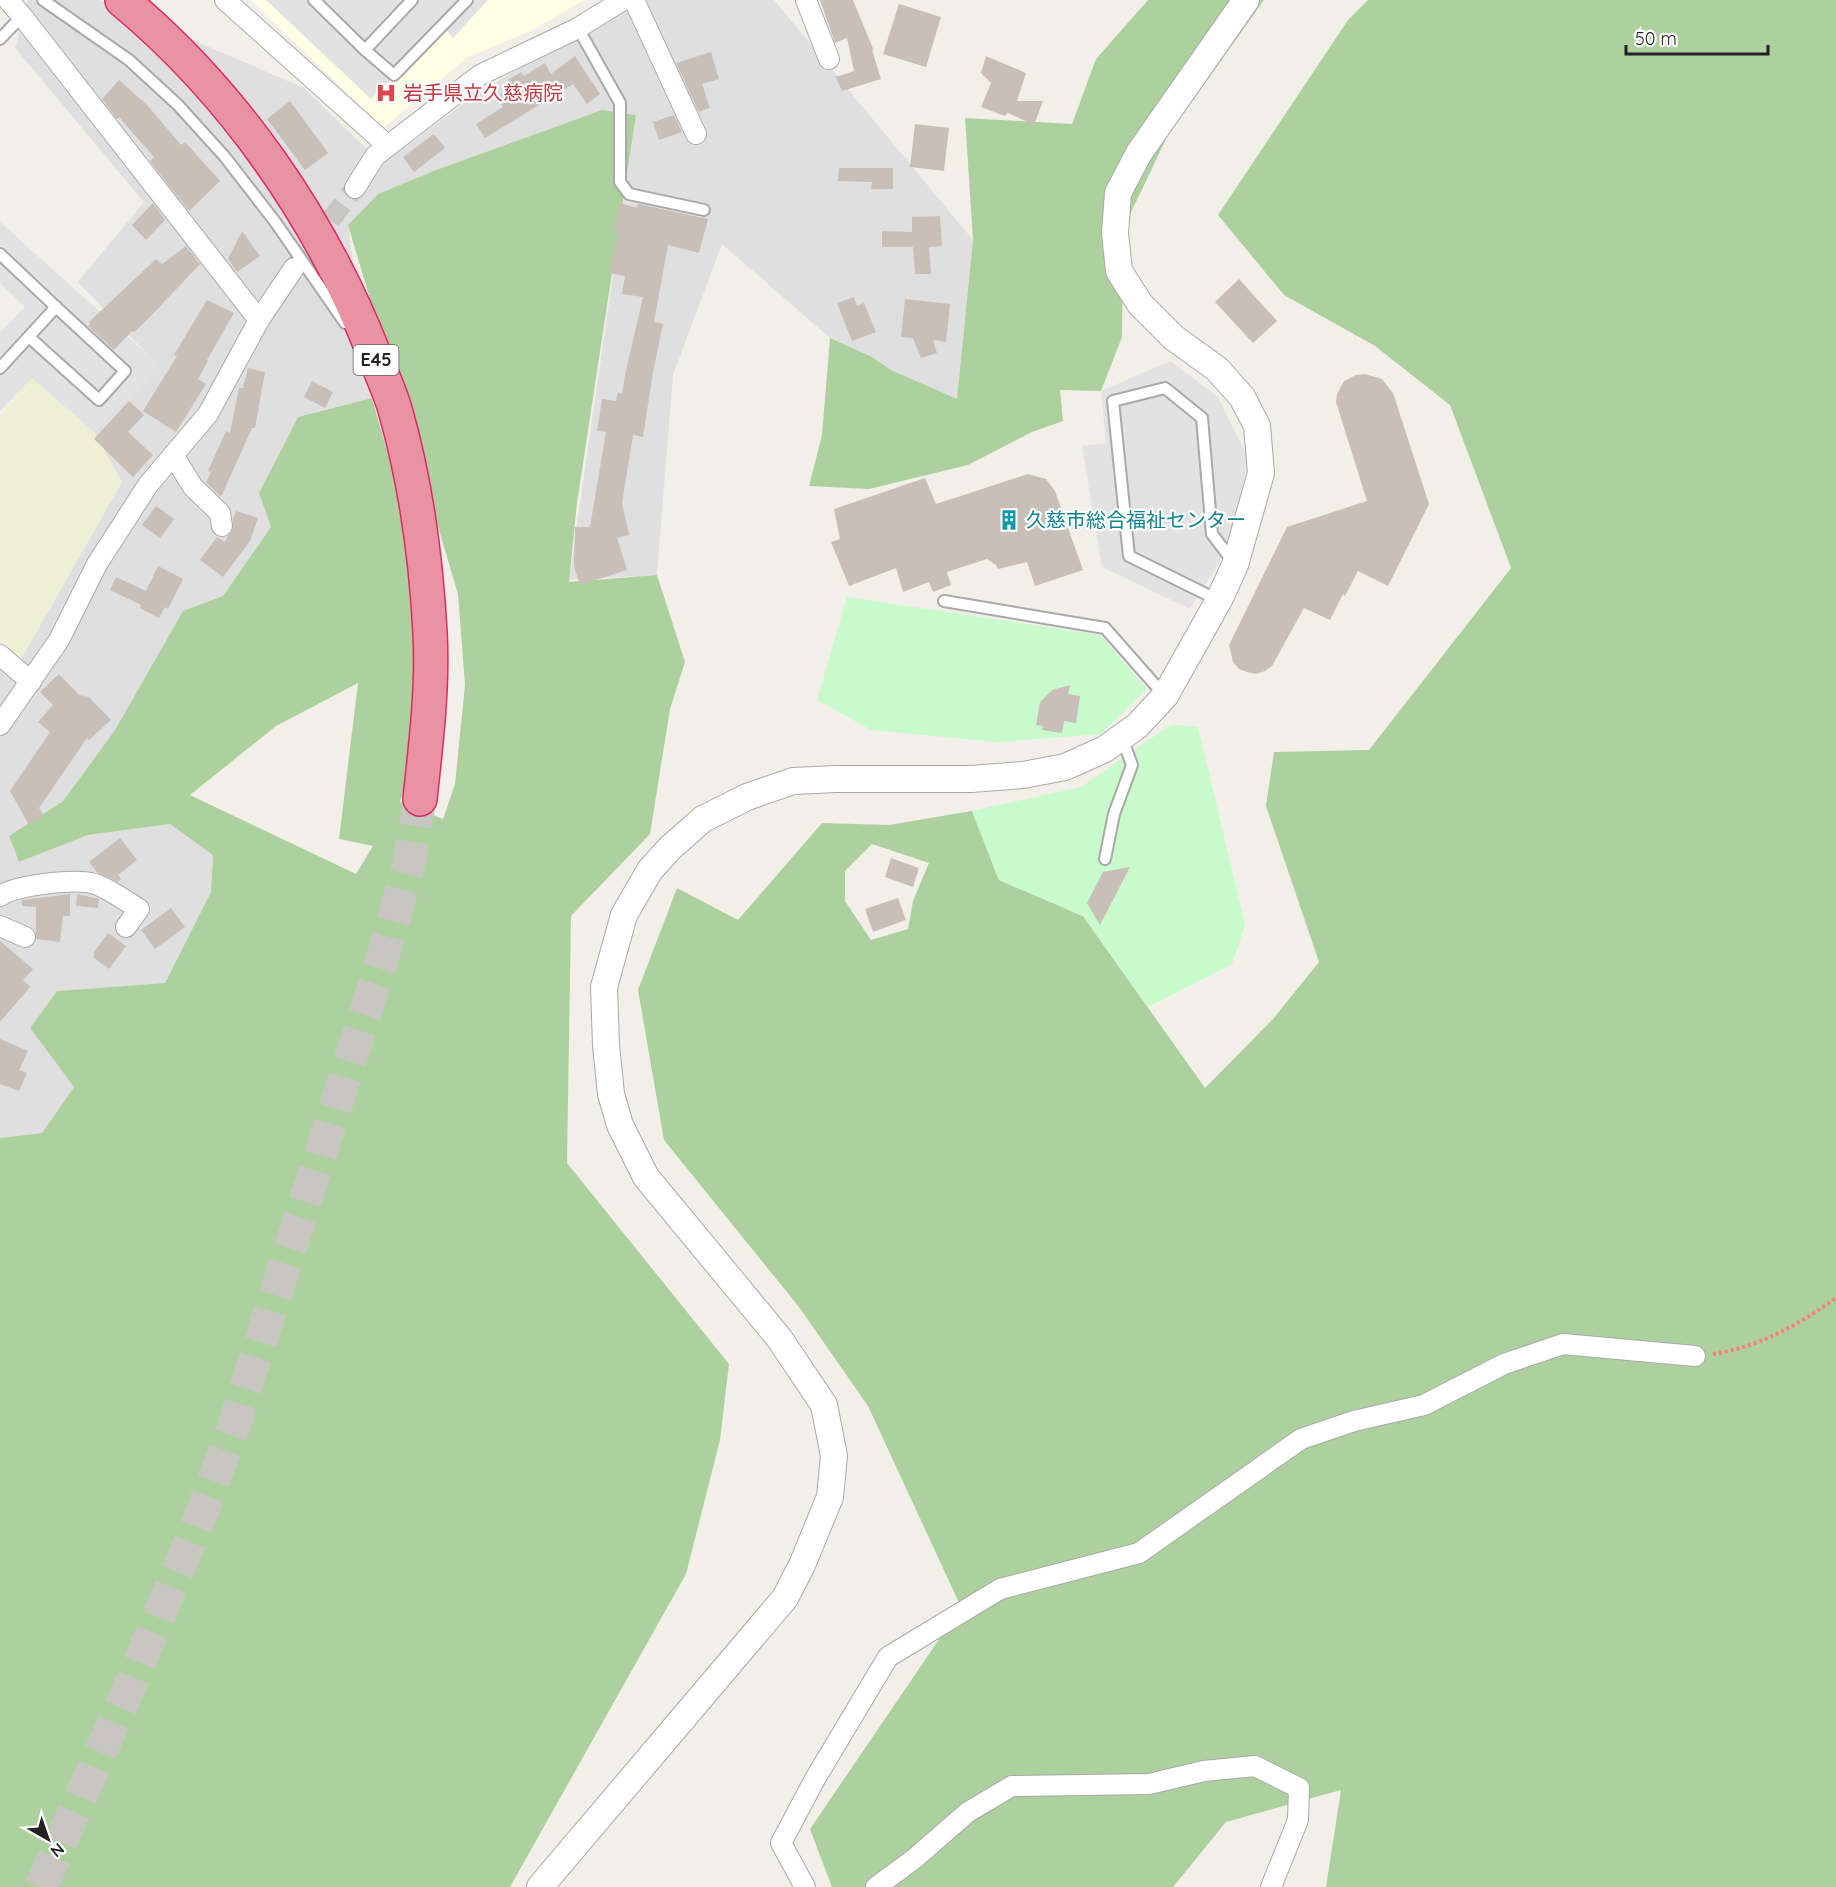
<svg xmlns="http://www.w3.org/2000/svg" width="1836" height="1887" font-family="Quicksand,'Noto Sans JP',sans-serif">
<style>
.residential{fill:#e0dfdf}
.education{fill:#ffffe5}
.farmland{fill:#eef0d5}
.forest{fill:#add19e;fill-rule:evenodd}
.park{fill:#c8facc}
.parking{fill:#e2e2e2}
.building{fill:#c7bfb8}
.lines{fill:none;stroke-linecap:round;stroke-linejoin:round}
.minor-tunnel{stroke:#c8c6c1;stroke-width:20;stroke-dasharray:20 10;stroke-linecap:butt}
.motorway-tunnel{stroke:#c8c6c1;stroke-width:33;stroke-dasharray:33 16;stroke-linecap:butt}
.service-casing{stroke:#a9a9a9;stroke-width:14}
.minor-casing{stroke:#a9a9a9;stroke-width:22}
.tertiary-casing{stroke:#a9a9a9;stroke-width:28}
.motorway-casing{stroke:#dc2a67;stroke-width:36}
.path{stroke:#fa8072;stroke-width:4;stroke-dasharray:3 3;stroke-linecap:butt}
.service{stroke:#fff;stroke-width:10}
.minor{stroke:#fff;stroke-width:20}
.tertiary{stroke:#fff;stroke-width:26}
.motorway{stroke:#e892a2;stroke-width:33}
.labels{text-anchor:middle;stroke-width:4.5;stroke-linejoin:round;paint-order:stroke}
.shield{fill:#fff;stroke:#646464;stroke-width:1.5}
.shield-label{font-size:18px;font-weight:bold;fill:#222}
.health-label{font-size:20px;fill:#be3a42;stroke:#fff;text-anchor:start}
.culture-label{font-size:20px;fill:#0d838f;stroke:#fff;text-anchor:start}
</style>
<rect width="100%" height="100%" fill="#f2efe9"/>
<path class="residential" d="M28 0H100L304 88 382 164 481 91 635 0H774L973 240 957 400 891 370 872 357 830 338 722 244 673 375 657 575 569 580 636 115 602 110 436 170 378 194 348 225 372 398 298 417 259 493 271 527 223 596 183 611 115 730 63 801 9 836 19 862 88 835 170 824 213 854 211 892 165 983 57 991 30 1028 74 1087 42 1133 0 1138V644L21 659 122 482 94 432 158 365 78 282 144 202 15 48Z"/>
<path class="education" d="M251 0H584L532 30 466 58 383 128Z"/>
<path class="farmland" d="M32 378 94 432 122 482 21 659 0 640V415Z"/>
<g class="forest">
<path d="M1148 0H1264L1167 137 1123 229 1122 337 1101 391 1060 390 1063 421 1032 432 968 465 869 489 809 486 822 435 830 338 872 357 891 370 957 399 973 240 965 118 1072 124 1096 59Z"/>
<path d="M1368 0H1836V1887H1326L1341 1790 1226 1822 1173 1887H832L810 1829 961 1607 868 1406 799 1307 664 1140 638 990 677 888 738 920 822 823 889 825 972 811 999 880 1083 916 1205 1088 1273 1019 1319 962 1266 806 1274 752 1369 750 1511 568 1450 405 1375 346 1284 295 1218 215 1348 20ZM872 844 929 863 913 901 908 929 871 940 845 901V871Z"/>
<path d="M602 110 636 115 577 503 569 582 657 575 685 662 670 709 650 834 571 916 567 1163 729 1364 720 1440 686 1574 510 1887H0V1138L42 1133 74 1087 30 1028 57 991 165 983 211 892 213 855 170 824 88 835 19 862 9 836 63 801 115 730 183 611 223 596 271 527 259 493 298 417 372 398 409 529 415 675 405 786 400 802 443 819 455 784 465 685 458 594 348 225 378 194 436 170ZM358 683 339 839 373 846 356 874 190 795 276 726Z"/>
</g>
<g class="park">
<path d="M847 597 1100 635 1147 689 1101 734 997 742 871 730 817 700Z"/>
<path d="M1172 724 1198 727 1245 925 1232 964 1148 1007 1083 916 999 880 972 811 1081 787Z"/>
</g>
<g class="parking">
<path d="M266 0H488L453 38 445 29 371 99Z"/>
<path d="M0 222 159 365 94 432 32 378 0 411V333L25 307 0 283Z"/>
<path d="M1170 361 1218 397 1247 456 1239 522 1215 569 1190 609 1102 567 1082 446 1106 443 1101 391Z"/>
</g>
<g class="building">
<path d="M820 0H853L874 51 872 50 881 79 842 91 836 77 854 71 847 38 835 43Z"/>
<path d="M899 4 941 17 926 67 883 54Z"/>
<path d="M711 52 719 79 702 84 710 108 699 112 676 63Z"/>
<path d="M575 56 600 94 587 104 573 84 485 138 476 124 503 107 496 97 512 87 508 80 521 72 524 76 545 63 551 74Z"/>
<path d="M986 56 1026 73 1017 101H1043L1034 125 1008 113 1005 116 981 107 991 83 981 73Z"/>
<path d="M119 80 148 106 181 145 185 142 220 181 189 211 150 161 154 157 119 117 117 119 102 99Z"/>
<path d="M290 101 328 153 305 170 267 119Z"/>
<path d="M674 115 682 132 659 140 653 122Z"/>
<path d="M915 124 949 128 944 171 910 167Z"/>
<path d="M434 134 445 148 414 172 403 157Z"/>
<path d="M839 168H893V189H871L872 182 838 181Z"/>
<path d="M153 203 165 220 146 240 132 225Z"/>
<path d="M620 203 637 208 638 204 708 219 699 253 668 245 654 322 663 324 653 372 643 437 633 435 622 503 629 535 617 538 627 570 580 585 574 566 575 527H590L606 432 597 431 602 399 616 401 618 392 622 394 625 375 643 297 622 294 625 276 610 273 618 231 613 230Z"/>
<path d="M940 216 942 246 929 247 931 274H915L913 247H882V231L912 232V217Z"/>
<path d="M242 231 260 256 237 272 228 259Z"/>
<path d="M186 246 200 264 147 320 134 332 132 331 114 350 88 326 90 324 89 322 156 259 162 264Z"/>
<path d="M1239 279 1277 321 1253 343 1215 302Z"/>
<path d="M854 297 857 306 864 303 876 332 852 341 837 303Z"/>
<path d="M905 299 950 304 946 342 933 340 937 353 921 358 913 338 901 337Z"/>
<path d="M207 300 234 313 207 360 208 361 198 379 206 384 176 432 143 411 177 356 174 355Z"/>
<path d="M248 368 265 372 255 428H252L221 497 206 482 211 472 208 471 226 431 230 433 239 388H243Z"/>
<path d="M1365 374 1382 379 1393 393 1429 504 1388 586 1358 571 1345 596 1343 594 1330 620 1304 608 1272 666 1265 671 1256 674 1247 672 1239 669 1233 662 1229 645 1287 527 1367 501 1336 402 1337 394 1344 381 1356 375Z"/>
<path d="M312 381 333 392 325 408 304 397Z"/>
<path d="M129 401 144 415 128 432 153 455 133 477 94 439Z"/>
<path d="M1028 474 1046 479 1055 491 1083 570 1035 586 1027 562 998 569 996 565 987 559 947 572 951 585 933 592 929 582 903 592 896 568 849 586 831 542 840 539 834 509 925 478 936 504Z"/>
<path d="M156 506 174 519 160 538 142 525Z"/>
<path d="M236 511 258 518 250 541 223 577 200 560 217 537 225 542 227 537 233 530V519Z"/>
<path d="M158 566 183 579 168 609 165 607 159 618 140 608 141 605 110 590 116 577 146 591Z"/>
<path d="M59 674 79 695 89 697 111 720 89 740 87 738 39 808 44 816 29 825 10 791 50 732 38 722 53 705 40 692Z"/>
<path d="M1070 685 1068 694 1080 696 1076 723 1064 721 1062 733 1042 730 1043 726 1036 725 1040 702 1052 690Z"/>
<path d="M120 838 137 860 118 875 121 879 118 882 97 872 89 862Z"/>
<path d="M891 858 919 868 913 887 885 877Z"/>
<path d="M1130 867 1100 925 1087 903 1103 872Z"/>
<path d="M70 894V916H63L60 942 36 939V907L22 906V900Z"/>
<path d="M77 894 99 899 98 908 76 906Z"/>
<path d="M898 898 906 920 873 932 865 909Z"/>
<path d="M171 908 185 927 155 949 141 930Z"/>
<path d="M108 933 126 946 109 969 94 958V952Z"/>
<path d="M0 941 33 969 23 980 30 987 0 1022Z"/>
<path d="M0 1039 28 1051 19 1070 27 1073 19 1091 0 1084Z"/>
</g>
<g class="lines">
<path class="minor-tunnel" d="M294 268 355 188"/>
<path class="motorway-tunnel" d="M41 1887 128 1690 199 1520 233 1428 380 967 408 868 420 799"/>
<g class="service-casing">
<g id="service">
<path d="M43 0 129 60 178 105 225 157 276 223 345 323"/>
<path d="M314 0 365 50 394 75 467 0"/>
<path d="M578 28 620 103V182L629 194 704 210"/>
<path d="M0 39 22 16"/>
<path d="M365 50 412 0"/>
<path d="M0 254 56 307 0 368"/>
<path d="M29 337 99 400 125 371 56 307"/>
<path d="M1218 600 1129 556 1113 401 1165 388 1202 418 1212 534 1234 563"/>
<path d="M944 601 1105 628 1164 695"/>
<path d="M1105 859 1114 814 1132 765 1122 738"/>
</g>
</g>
<g class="minor-casing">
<g id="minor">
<path d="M8 0 22 16 259 320"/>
<path d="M225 0 388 146"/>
<path d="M634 0 696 134"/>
<path d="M806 0 829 59"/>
<path d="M355 188 375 156 480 75 578 28 623 0"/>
<path d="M173 455 193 487 220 513 222 526"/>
<path d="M0 655 31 682"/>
<path d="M0 725 59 640 97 564 148 485 208 414 259 320 294 268"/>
<path d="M0 896C17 885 79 877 98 885 112 891 126 901 139 909L126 927"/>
<path d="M0 926 25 937"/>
<path d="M805 1887 781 1843 815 1779 888 1657 1000 1589 1139 1553 1301 1439 1354 1421 1424 1405 1504 1364 1563 1344 1695 1356"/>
<path d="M876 1887 914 1859 968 1812 1012 1786 1149 1784 1204 1771 1255 1766 1299 1788 1298 1820 1271 1887"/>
</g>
</g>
<g class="tertiary-casing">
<path id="tertiary" d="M540 1887 785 1598 802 1565 830 1497 834 1456 824 1405 779 1338 646 1177 620 1125 611 1094 606 1045 604 987 624 915 650 870 670 848 703 819 747 797 793 781 836 779H971L1023 775 1065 767 1105 749 1137 726 1165 696 1219 600 1235 565 1261 473 1257 426 1242 397 1217 369 1174 338 1140 304 1119 271 1115 233 1118 193 1139 153 1246 0"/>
</g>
<g class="motorway-casing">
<path id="motorway" d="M122 0C234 93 321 219 374 354 381 374 391 393 396 413 416 484 426 558 430 632 433 688 426 743 420 799"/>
</g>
<path class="path" d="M1713 1354C1759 1347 1798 1325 1836 1298"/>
<use href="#service" class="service"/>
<use href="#minor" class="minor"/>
<use href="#tertiary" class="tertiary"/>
<use href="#motorway" class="motorway"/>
</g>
<defs>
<g id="hospital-bare" transform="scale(1.62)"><path d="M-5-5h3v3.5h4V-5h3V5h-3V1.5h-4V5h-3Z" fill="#e0444e" stroke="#fff" stroke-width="2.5" paint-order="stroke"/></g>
<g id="building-bare" transform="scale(1.62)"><path d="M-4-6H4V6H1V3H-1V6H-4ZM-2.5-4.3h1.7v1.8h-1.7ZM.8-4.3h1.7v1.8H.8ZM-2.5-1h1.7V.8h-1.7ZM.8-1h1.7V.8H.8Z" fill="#0f9aa8" stroke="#fff" stroke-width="2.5" paint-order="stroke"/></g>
</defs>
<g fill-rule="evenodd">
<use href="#hospital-bare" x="386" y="93"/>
<use href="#building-bare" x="1009" y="520"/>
</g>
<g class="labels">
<rect class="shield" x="353.5" y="345" width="45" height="30" rx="4.5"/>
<g class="shield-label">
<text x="376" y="366">E45</text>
</g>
<g class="health-label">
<text x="403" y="100">岩手県立久慈病院</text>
</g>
<g class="culture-label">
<text x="1026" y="527">久慈市総合福祉センター</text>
</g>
</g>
<g transform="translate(48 1839) rotate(140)" stroke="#ffffff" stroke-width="4.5" paint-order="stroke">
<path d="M0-4.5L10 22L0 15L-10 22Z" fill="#222222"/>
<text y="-9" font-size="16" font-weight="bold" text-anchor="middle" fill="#222222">N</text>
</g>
<path d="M1626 45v9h142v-9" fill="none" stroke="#222222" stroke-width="3"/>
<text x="1635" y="45" font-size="18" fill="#222222" stroke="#ffffff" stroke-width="4.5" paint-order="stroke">50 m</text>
</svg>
